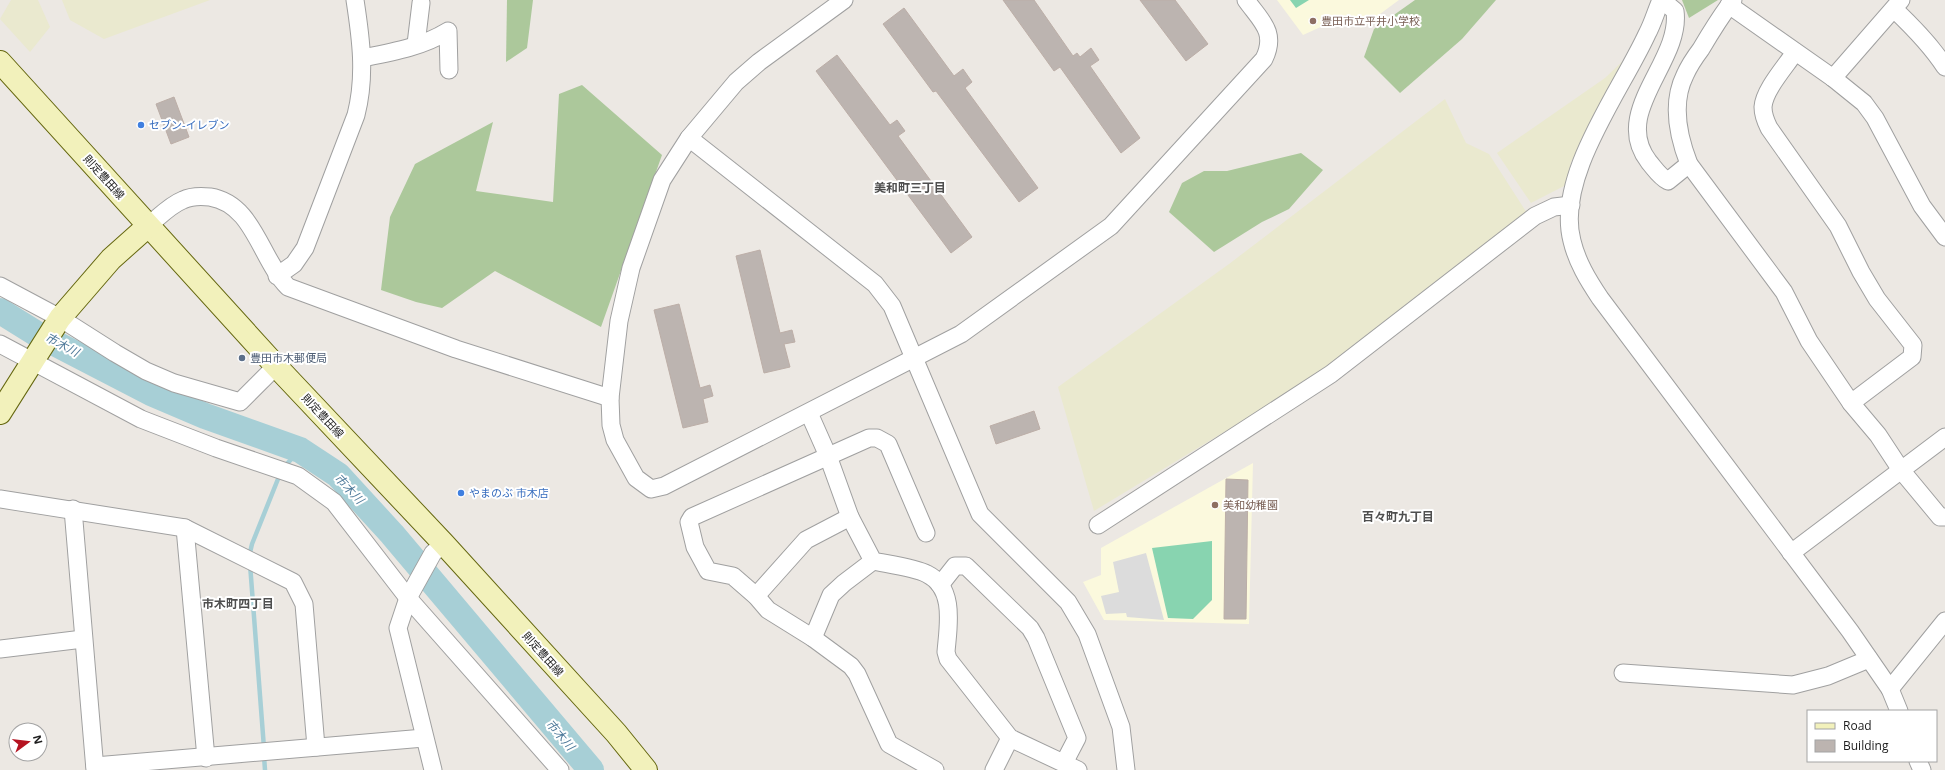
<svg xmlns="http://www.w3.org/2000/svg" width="1945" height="770" font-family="'Open Sans','Noto Sans JP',sans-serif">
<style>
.education{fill:#fbf9dd}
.farmland{fill:#eae9cf}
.forest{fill:#acc89b}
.pitch{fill:#88d4b0}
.parking{fill:#dcdcdc}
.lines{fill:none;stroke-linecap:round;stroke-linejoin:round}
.stream{stroke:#a7cfd6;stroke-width:4.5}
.river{stroke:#a7cfd6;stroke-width:26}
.building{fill:#bcb4b0;stroke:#bcaea7}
.street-casing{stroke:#a0a0a0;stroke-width:19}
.secondary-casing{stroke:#65670f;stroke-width:24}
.street{stroke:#fff;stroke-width:17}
.secondary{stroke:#f2f1bb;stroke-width:22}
.education-dot{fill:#8d6e63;stroke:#fff;stroke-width:1.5}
.shop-dot{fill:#3f7fe0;stroke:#fff;stroke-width:1.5}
.service-dot{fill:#5c6f8a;stroke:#fff;stroke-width:1.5}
.labels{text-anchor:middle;stroke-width:4;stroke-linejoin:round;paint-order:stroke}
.education-label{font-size:11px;fill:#785e54;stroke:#fff;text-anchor:start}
.shop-label{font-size:11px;fill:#366cbe;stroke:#fff;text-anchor:start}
.street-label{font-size:11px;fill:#1c1c1c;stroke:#fff}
.service-label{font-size:11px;fill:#4e5e75;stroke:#fff;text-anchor:start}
.neighbourhood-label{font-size:12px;font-weight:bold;fill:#4f4f4f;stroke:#fff}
.water-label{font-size:12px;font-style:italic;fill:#507b9b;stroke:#fff}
</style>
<rect width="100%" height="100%" fill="#ece8e3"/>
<g class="education">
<path d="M1277 0H1399L1361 28 1347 15 1303 35Z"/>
<path d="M1253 463 1249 624 1104 620 1083 582 1101 575V548Z"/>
</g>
<g class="farmland">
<path d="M11 0H38L50 27 30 52 0 19Z"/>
<path d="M62 0H210L104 39 70 20Z"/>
<path d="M1630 54 1571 162 1566 185 1531 203 1497 153 1605 78Z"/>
<path d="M1445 99 1466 143 1489 154 1527 213 1323 372 1094 511 1058 387 1229 264Z"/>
</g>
<g class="forest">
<path d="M507 0H533L527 48 506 62Z"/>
<path d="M1415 0H1496L1462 39 1400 93 1364 57 1374 29Z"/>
<path d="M1682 0H1718L1689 18Z"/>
<path d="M582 85 662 155 601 327 495 271 442 308 416 302 381 290 390 217 415 164 493 122 476 191 553 202 559 94Z"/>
<path d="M1301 153 1323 170 1289 209 1262 222 1214 252 1169 212 1182 183 1204 171H1227Z"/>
</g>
<g class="pitch">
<path d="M1290 0H1309L1296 8Z"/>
<path d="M1212 541V600L1193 619 1168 618 1152 548Z"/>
</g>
<path class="parking" d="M1146 553 1164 620 1127 617 1126 613 1106 614 1101 596 1119 592 1113 562Z"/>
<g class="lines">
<g class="stream">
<path d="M283 468 300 450"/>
<path d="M249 557 252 544 280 474"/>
<path d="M250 564 264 748"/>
<path d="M264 756 265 770"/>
</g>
<path class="river" d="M0 311 37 334 151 393 205 416 300 450 338 475 392 534 591 770"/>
</g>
<g class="building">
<path d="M1003 0H1034L1073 56 1077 53 1080 57 1091 48 1099 60 1090 66 1140 138 1121 153 1060 67 1054 71Z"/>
<path d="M1140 0H1175L1208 44 1186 61Z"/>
<path d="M904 8 954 76 963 69 972 82 965 88 1038 188 1019 202 936 91 933 92 883 24Z"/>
<path d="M837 55 890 125 897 120 905 131 898 136 972 237 951 253 816 71Z"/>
<path d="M174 97 189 137 171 144 156 104Z"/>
<path d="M760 250 780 333 792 330 795 342 784 344 790 367 764 373 736 256Z"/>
<path d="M679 304 700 388 710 385 713 396 703 399 708 422 683 428 654 310Z"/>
<path d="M1034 411 1040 429 996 444 990 426Z"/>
<path d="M1226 479 1248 480 1246 619H1224Z"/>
</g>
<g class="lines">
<g class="street-casing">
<g id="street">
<path d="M1661 0C1656 11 1653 23 1647 34 1621 91 1555 177 1572 241 1577 262 1588 280 1600 298L1850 631 1890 689 1899 711"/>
<path d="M1662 0 1675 11C1682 62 1610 112 1649 162 1655 169 1660 177 1668 181L1689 164"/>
<path d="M1733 0C1721 16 1711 32 1701 49 1695 57 1689 66 1685 75 1671 103 1678 136 1689 164L1784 292 1809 341 1851 403 1878 435 1901 470 1940 517H1945"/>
<path d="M1729 5 1833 78 1864 103 1875 118 1922 206 1945 237"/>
<path d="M1894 9C1913 27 1931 45 1945 67"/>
<path d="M416 44 421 3"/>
<path d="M1795 52C1786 66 1764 90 1763 107 1763 114 1766 122 1769 128L1838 226 1861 272 1877 299 1913 345 1912 357 1851 403"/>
<path d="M362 58C393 52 422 47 448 31L449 70"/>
<path d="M1833 78 1901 0"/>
<path d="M689 138 875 284 892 306 980 514 1068 602 1087 634 1121 727 1126 770"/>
<path d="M148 226C159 217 170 205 183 200 191 196 201 196 210 197 254 204 260 259 288 287L456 349 610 398 611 425 615 440 636 478 651 489 664 486 961 334 1111 226 1264 59C1277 32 1261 21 1246 0"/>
<path d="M277 276 294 264 305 248 356 115C366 76 361 39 355 0"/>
<path d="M0 286 60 318 115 353 146 371 174 383 240 402 276 366"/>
<path d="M0 344 141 419 216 448 298 476 334 502 408 598 560 770"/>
<path d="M610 398 619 321 631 268 662 180 689 138 736 82 759 62 844 0"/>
<path d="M809 413 828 456 850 517 873 561C887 564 916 568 927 574 956 588 948 627 946 652L948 659 1010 738 1078 770"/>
<path d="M0 499 185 528 293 582 304 604 316 747"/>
<path d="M73 509 95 770"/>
<path d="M1098 525 1331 374 1535 216 1554 207 1571 205"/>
<path d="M185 528 206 758"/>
<path d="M926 533 888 444 877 438H869L692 517 689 522 695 547 708 571 733 576 756 596 768 610 813 638 851 666 857 674 889 744 935 770"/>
<path d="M1791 553 1945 437"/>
<path d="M940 585 955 566H966L1030 628 1036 638 1077 738 1064 763"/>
<path d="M756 596 806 540 850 517"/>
<path d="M813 638 831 595 844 583 873 561"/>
<path d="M0 649 83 639"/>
<path d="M1623 673 1793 685 1828 676 1869 659"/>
<path d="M1890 689 1945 621"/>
<path d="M1918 761 1922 770"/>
<path d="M95 766 424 738"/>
<path d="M433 770 398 628 408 598 433 553 444 544"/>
<path d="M994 770 1010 738"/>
</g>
</g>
<g class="secondary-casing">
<g id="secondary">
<path d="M0 62 276 366 444 544 616 733 646 770"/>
<path d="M0 413 60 318 111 259 148 226"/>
</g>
</g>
<use href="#street" class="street"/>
<use href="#secondary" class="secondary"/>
</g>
<g class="education-dot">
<circle cx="1313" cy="21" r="4"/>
<circle cx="1215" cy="505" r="4"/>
</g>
<g class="shop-dot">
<circle cx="141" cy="125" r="4"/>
<circle cx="461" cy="493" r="4"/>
</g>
<circle class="service-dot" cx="242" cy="358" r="4"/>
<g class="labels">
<g class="education-label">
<text x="1321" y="25">豊田市立平井小学校</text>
<text x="1223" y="509">美和幼稚園</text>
</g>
<g class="shop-label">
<text x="149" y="129">セブン-イレブン</text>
<text x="469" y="497">やまのぶ 市木店</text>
</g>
<g class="street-label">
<text transform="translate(104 177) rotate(48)" y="4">則定豊田線</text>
<text transform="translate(323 416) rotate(47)" y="4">則定豊田線</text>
<text transform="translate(543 654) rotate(48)" y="4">則定豊田線</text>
</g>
<g class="service-label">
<text x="250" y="362">豊田市木郵便局</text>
</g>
<g class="neighbourhood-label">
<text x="910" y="192">美和町三丁目</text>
<text x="1398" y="521">百々町九丁目</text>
<text x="238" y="608">市木町四丁目</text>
</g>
<g class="water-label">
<text transform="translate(62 345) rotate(28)" y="4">市木川</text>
<text transform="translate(349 489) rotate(47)" y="4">市木川</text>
<text transform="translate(560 735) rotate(49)" y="4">市木川</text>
</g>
</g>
<rect x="1807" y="710" width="130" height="52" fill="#ffffff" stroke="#a4a4a4"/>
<rect x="1815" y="723" width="20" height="6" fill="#f2f1bb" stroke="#a4a4a4"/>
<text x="1843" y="730" font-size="12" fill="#1c1c1c">Road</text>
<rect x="1815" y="740" width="20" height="12" fill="#bcb4b0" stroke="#a4a4a4"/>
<text x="1843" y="750" font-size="12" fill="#1c1c1c">Building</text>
<g transform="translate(28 742) rotate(75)"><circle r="19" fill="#ffffff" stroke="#a4a4a4"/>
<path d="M0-3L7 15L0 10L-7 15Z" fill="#b51321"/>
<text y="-6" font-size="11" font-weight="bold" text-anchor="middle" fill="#1c1c1c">N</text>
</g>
</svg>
